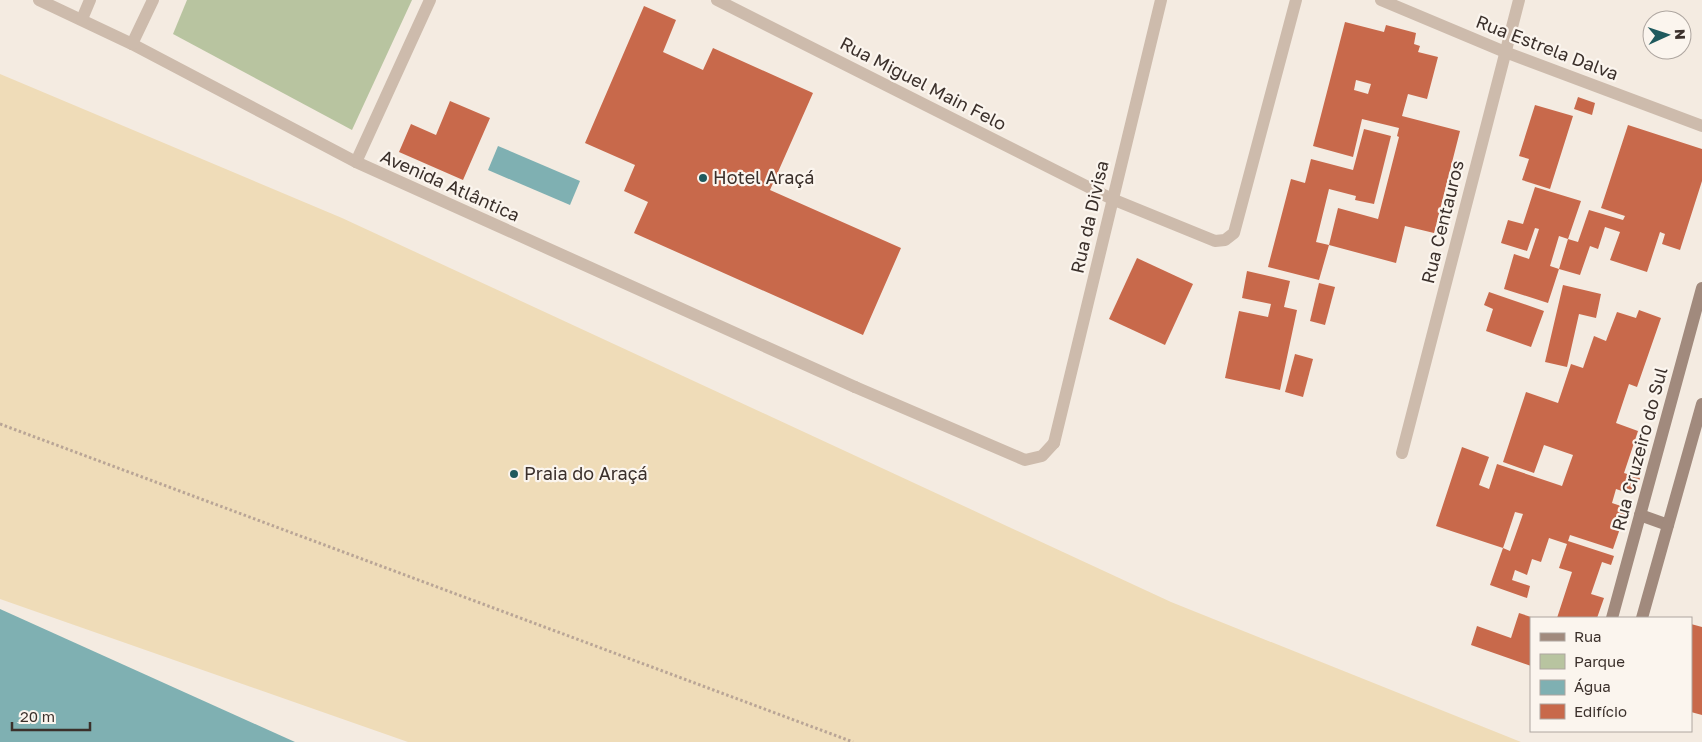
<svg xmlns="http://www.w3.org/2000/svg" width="1702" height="742" font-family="'Golos Text',sans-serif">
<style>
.green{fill:#b8c4a0}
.sand{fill:#efdcb8}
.water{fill:#7fb0b2}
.building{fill:#c8694b;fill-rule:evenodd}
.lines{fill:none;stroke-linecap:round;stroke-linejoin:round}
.path{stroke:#b9a596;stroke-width:3;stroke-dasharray:2.5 2.5;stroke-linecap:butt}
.lane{stroke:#cdbbac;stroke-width:12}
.street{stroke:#cdbbac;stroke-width:12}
.secondary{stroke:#a18a7d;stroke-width:12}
.poi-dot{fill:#1f5a5e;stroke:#fbf5ee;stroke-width:2}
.labels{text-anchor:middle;stroke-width:4.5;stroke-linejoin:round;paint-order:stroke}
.street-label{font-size:18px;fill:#3b302b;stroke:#fbf5ee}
.poi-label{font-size:18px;fill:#3b302b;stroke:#fbf5ee;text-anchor:start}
</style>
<rect width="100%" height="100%" fill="#f4ebe1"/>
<path class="green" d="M187 0H412L352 130 173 34Z"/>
<path class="sand" d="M0 74 342 218 1171 602 1521 742H408L0 599Z"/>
<g class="water">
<path d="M498 146 580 181 570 205 488 170Z"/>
<path d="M0 609 295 742H0Z"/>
</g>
<g class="building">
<path d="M644 6 676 20 663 52 703 70 713 48 813 93 770 190 901 248 863 335 634 233 648 202 624 191 635 165 585 143Z"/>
<path d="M1345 22 1384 32 1386 25 1416 33 1414 44 1420 46 1418 52 1438 57 1427 99 1408 94 1402 116 1460 131 1434 233 1405 226 1396 263 1329 245 1338 208 1378 219 1399 137 1397 136 1399 128 1362 119 1353 157 1313 146ZM1356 80 1371 84 1368 94 1354 90Z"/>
<path d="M1578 97 1595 103 1592 115 1574 109Z"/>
<path d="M450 101 490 118 463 180 399 152 411 124 436 135Z"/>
<path d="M1535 105 1573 116 1550 189 1522 180 1529 159 1519 156Z"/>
<path d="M1628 125 1702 149V181L1680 250 1662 244 1665 234 1660 232 1647 272 1610 260 1620 232 1605 227 1598 249 1590 246 1580 275 1559 269 1568 239 1578 242 1589 210 1623 220 1625 216 1601 208Z"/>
<path d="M1364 129 1391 136 1374 204 1355 200 1356 196 1329 189 1316 242 1329 245 1319 280 1268 267 1291 179 1305 183 1311 159 1353 170Z"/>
<path d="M1535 187 1581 201 1568 239 1559 236 1550 266 1559 269 1548 303 1504 289 1514 254 1529 259 1539 229 1535 228 1527 251 1501 243 1508 220 1523 224Z"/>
<path d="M1137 258 1193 284 1165 345 1109 319Z"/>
<path d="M1247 271 1290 281 1284 307 1297 310 1280 390 1225 378 1239 311 1268 317 1271 304 1242 298Z"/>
<path d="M1319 283 1335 287 1325 325 1310 321Z"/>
<path d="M1563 285 1601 294 1596 318 1579 314 1567 367 1545 362Z"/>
<path d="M1489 292 1544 311 1531 347 1486 331 1493 309 1484 305Z"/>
<path d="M1639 310 1661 318 1637 387 1629 384 1616 423 1638 431 1624 473 1640 478 1634 495 1616 489 1612 503 1627 508 1613 549 1570 535 1568 541 1614 556 1611 565 1602 562 1591 594 1604 598 1597 618H1557L1572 572 1559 568 1567 544 1549 538 1541 562 1532 559 1527 575 1515 570 1512 580 1530 586 1527 598 1490 585 1503 548 1510 551 1523 514 1515 512 1503 548 1436 526 1462 447 1489 457 1479 485 1489 489 1497 464 1562 486 1573 455 1544 445 1534 473 1503 462 1526 392 1558 403 1571 364 1583 368 1594 336 1606 341 1617 312 1636 318Z"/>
<path d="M1295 354 1313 359 1303 397 1285 392Z"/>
<path d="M1519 613 1534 618H1531V666L1471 645 1477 626 1511 638Z"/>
<path d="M1691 624 1702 627V715L1691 712Z"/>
</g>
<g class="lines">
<path class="path" d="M0 424 853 742"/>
<path class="lane" d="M855 387 1025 460 1042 456 1054 443"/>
<g class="street">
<path d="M39 0 132 44 356 162 855 387"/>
<path d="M717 0 1112 199 1215 241 1225 240 1234 233 1296 0"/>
<path d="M1381 0 1505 52 1702 126"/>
<path d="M82 19 90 0"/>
<path d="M132 44 153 0"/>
<path d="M356 162 430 0"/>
<path d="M1054 443 1161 0"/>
<path d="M1402 453 1519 0"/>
</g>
<g class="secondary">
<path d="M1640 515 1668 525"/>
<path d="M1612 618 1702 288"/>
<path d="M1642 618 1702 404"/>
</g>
</g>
<g class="poi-dot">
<circle cx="703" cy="178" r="5"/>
<circle cx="514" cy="474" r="5"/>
</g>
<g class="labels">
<g class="street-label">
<text transform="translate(1547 48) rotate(21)" y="6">Rua Estrela Dalva</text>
<text transform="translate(923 84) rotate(27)" y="6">Rua Miguel Main Felo</text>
<text transform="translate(450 186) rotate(24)" y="6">Avenida Atlântica</text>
<text transform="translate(1090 217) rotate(-77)" y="6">Rua da Divisa</text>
<text transform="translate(1443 222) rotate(-76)" y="6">Rua Centauros</text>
<text transform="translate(1640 449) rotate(-75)" y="6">Rua Cruzeiro do Sul</text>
</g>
<g class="poi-label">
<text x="713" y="184">Hotel Araçá</text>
<text x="524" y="480">Praia do Araçá</text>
</g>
</g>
<rect x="1530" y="617" width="162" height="115" fill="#fbf5ee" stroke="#aea6a0"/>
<rect x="1540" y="633" width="25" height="8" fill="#a18a7d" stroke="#aea6a0"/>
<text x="1574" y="642" font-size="15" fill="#3b302b">Rua</text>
<rect x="1540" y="654" width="25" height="15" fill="#b8c4a0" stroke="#aea6a0"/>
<text x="1574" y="667" font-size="15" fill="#3b302b">Parque</text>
<rect x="1540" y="680" width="25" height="15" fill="#7fb0b2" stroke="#aea6a0"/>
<text x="1574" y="692" font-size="15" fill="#3b302b">Água</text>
<rect x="1540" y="704" width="25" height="15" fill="#c8694b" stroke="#aea6a0"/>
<text x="1574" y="717" font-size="15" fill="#3b302b">Edifício</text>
<g transform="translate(1667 35) rotate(87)"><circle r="24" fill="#fbf5ee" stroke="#aea6a0"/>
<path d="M0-4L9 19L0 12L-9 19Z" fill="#1f5a5e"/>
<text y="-8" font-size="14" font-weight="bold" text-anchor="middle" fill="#3b302b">N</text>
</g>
<path d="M12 722v8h78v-8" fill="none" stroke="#3b302b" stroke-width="2.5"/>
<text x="20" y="722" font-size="15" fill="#3b302b" stroke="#fbf5ee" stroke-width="4" paint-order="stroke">20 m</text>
</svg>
